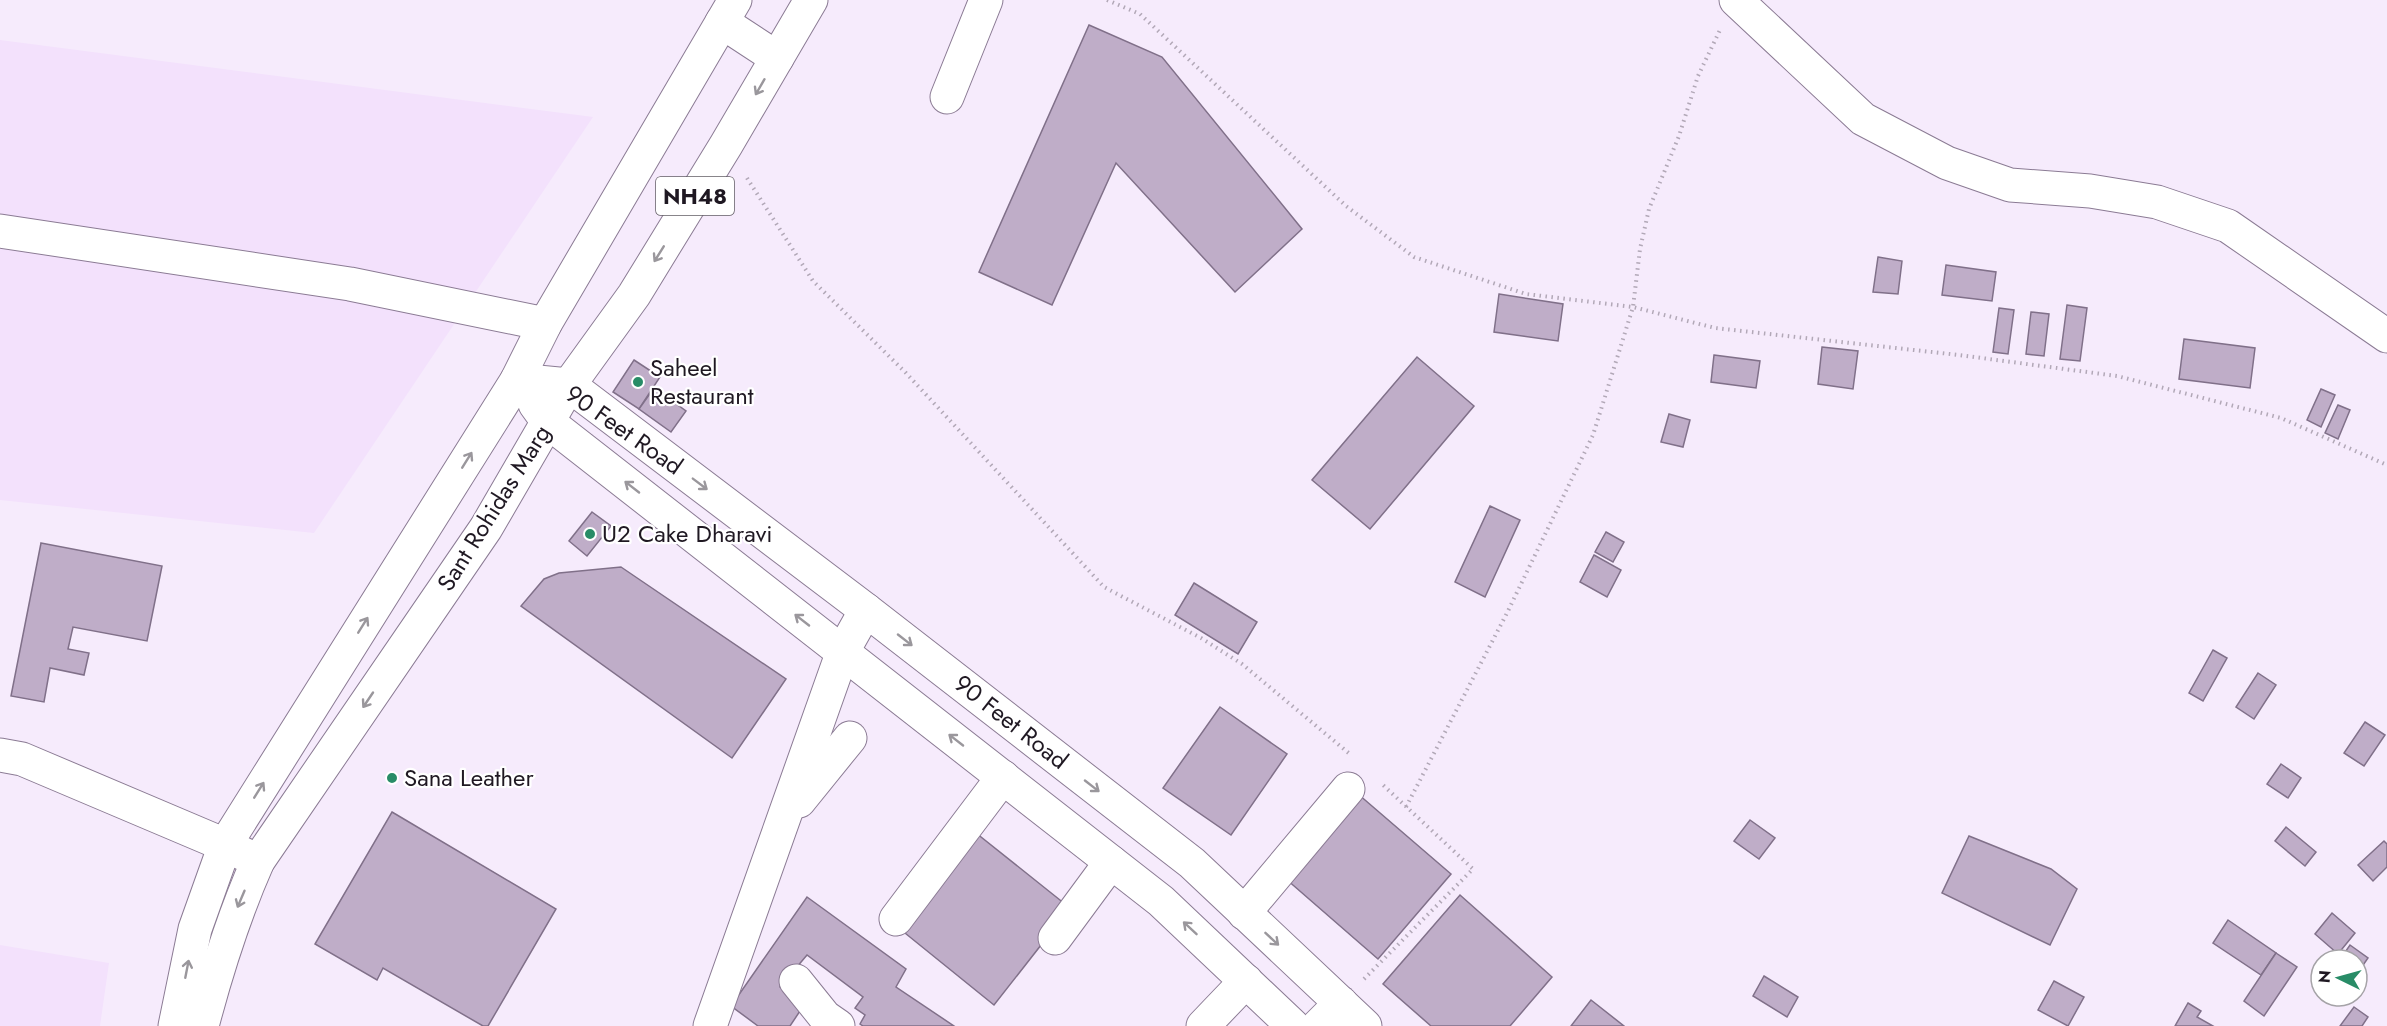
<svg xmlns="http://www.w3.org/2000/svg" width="2387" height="1026" font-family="Jost,sans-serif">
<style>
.built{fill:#f3e1fc}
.building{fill:#bfadc8;stroke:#807089;stroke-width:1.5}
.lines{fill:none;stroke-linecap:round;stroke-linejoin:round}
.minor-casing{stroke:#8b7b94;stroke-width:35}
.major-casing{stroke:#8b7b94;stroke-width:35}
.path{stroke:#b2a8b7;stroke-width:4;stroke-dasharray:1.5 4.5;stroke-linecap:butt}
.minor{stroke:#fff;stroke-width:33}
.major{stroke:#fff;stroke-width:33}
.oneway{stroke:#9a979c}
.poi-dot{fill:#288c67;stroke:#fff;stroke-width:2}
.labels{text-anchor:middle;stroke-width:4.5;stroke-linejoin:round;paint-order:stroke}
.shield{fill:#fff;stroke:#625d64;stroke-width:1.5}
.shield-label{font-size:22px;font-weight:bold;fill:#1f1822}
.poi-label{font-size:24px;fill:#1f1822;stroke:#fff;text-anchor:start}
.street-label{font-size:24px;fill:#1f1822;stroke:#fff}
</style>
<rect width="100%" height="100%" fill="#f6ebfc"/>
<g class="built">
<path d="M0 40 593 117 314 533 0 500Z"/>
<path d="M0 945 109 963 100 1026H0Z"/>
</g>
<g class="building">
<path d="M1089 25 1162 57 1302 229 1235 292 1116 163 1052 305 979 272Z"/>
<path d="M1878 257 1902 261 1898 294 1873 292Z"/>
<path d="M1946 265 1996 272 1992 301 1942 295Z"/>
<path d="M1499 294 1563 304 1558 341 1494 332Z"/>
<path d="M2067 305 2087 308 2080 361 2060 359Z"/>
<path d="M1999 308 2014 310 2008 354 1993 352Z"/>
<path d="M2031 312 2049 314 2044 356 2026 354Z"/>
<path d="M2184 339 2255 348 2250 388 2179 379Z"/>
<path d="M1822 347 1858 351 1853 389 1818 384Z"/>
<path d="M1714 355 1760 361 1756 388 1711 382Z"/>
<path d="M1417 357 1474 406 1370 529 1312 480Z"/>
<path d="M634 360 660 377 639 409 613 392Z"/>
<path d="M654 388 686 411 671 432 639 409Z"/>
<path d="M2321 389 2335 395 2321 427 2307 420Z"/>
<path d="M2338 405 2350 410 2338 439 2325 433Z"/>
<path d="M1669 414 1690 420 1683 447 1661 442Z"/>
<path d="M1490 506 1520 520 1485 597 1455 582Z"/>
<path d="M592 512 611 526 587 556 569 541Z"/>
<path d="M1606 532 1624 542 1613 562 1595 552Z"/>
<path d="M41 543 162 566 147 641 73 627 68 649 89 653 84 675 50 668 44 702 11 696Z"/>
<path d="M1594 555 1621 570 1607 597 1580 582Z"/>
<path d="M621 567 786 679 732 758 521 606 544 579 559 573Z"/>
<path d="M1194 583 1257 622 1238 654 1175 615Z"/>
<path d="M2213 650 2227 658 2203 701 2189 693Z"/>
<path d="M2258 673 2276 685 2254 719 2236 707Z"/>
<path d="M1220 707 1287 754 1231 835 1163 788Z"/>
<path d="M2365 722 2385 735 2364 766 2344 753Z"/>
<path d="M2281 764 2301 778 2288 798 2267 784Z"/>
<path d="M1358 794 1451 874 1378 959 1286 879Z"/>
<path d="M392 812 556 909 488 1026H483L383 968 377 980 315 944Z"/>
<path d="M1750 820 1775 838 1759 859 1734 841Z"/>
<path d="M2286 827 2316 852 2305 866 2275 841Z"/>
<path d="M971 829 1070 908 994 1005 895 925Z"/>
<path d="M1969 836 2051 869 2077 889 2050 945 1942 893Z"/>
<path d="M2384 841 2387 844V867L2373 881 2358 865Z"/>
<path d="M1460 895 1552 977 1510 1026H1431L1383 984Z"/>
<path d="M807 897 906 969 896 987 954 1026H863L860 1024 865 1015 855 1008 863 997 807 955 780 987 804 1005 790 1026H758L731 1006Z"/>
<path d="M2332 913 2355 933 2338 954 2315 934Z"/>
<path d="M2228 920 2276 953 2261 975 2213 943Z"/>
<path d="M2350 945 2368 958 2359 971 2357 960H2344L2341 958Z"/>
<path d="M2276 953 2297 967 2264 1016 2244 1001Z"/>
<path d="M1764 976 1798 997 1787 1017 1753 996Z"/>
<path d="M2054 981 2084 997 2068 1026 2038 1010Z"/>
<path d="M1591 1000 1624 1026H1571Z"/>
<path d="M2188 1003 2201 1011 2197 1017 2213 1026H2175Z"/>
<path d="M2354 1007 2368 1017 2362 1026H2340Z"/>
</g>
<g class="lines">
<g class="minor-casing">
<g id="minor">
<path d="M1736 0 1863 119 1947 163 2010 185 2090 191 2157 202 2228 226 2387 336"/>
<path d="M947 97 986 0"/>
<path d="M0 231 350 284 545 324"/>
<path d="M0 755 22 759 225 845 258 861"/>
<path d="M799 801 850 738"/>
<path d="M1244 913 1348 789"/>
<path d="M896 919 1003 777"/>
<path d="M1055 938 1111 862"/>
<path d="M796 981 825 1017 838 1026"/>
<path d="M710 1026 843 651 866 610"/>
<path d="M1203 1026 1246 981"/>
</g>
</g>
<g class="major-casing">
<g id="major">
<path d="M722 22 777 58"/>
<path d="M517 380 569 385 866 610 1192 863 1365 1026"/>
<path d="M535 404 548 422 1161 901 1293 1026"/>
<path d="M175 1026 195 929 225 845 517 380 545 324 735 0"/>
<path d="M202 1026C217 969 234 915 258 861L486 528 569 385 634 295 726 145 811 0"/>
<path d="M1318 1026 1341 1003"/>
</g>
</g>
<g class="path">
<path d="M1107 0 1140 14 1346 206 1414 257 1526 294 1633 307 1715 328 1959 355 2117 376 2281 418 2387 465"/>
<path d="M747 178 813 281 906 373 1104 587 1201 638 1242 664 1351 755"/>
<path d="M1406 807 1507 613 1593 435 1633 307 1640 249 1649 209 1679 136 1698 76 1720 30"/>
<path d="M1364 979 1473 869 1383 785"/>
</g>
<use href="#minor" class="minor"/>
<use href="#major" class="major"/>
</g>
<defs><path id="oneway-shaft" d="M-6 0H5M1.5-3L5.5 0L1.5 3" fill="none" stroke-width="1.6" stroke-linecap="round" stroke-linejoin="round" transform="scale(1.5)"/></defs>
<g class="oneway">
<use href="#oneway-shaft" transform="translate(760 87) rotate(120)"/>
<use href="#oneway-shaft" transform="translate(659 254) rotate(122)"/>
<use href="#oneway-shaft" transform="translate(467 460) rotate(-58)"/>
<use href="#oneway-shaft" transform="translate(700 484) rotate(37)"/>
<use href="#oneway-shaft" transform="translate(632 487) rotate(-142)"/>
<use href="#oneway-shaft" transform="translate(802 620) rotate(-142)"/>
<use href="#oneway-shaft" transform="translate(363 625) rotate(-58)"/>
<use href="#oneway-shaft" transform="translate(905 640) rotate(38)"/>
<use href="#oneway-shaft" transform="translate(368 700) rotate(124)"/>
<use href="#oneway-shaft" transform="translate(956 740) rotate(-142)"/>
<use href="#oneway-shaft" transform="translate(1092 786) rotate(38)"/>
<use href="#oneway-shaft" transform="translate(259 790) rotate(-58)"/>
<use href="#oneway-shaft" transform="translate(241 899) rotate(113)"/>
<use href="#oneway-shaft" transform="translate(1190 928) rotate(-137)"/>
<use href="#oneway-shaft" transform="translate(1272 939) rotate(43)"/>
<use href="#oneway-shaft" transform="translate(187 969) rotate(-79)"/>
</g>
<g class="poi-dot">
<circle cx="638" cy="382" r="6"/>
<circle cx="590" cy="534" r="6"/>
<circle cx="392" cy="778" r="6"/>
</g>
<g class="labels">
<rect class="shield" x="656" y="177" width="78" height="38" rx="4.5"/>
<g class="shield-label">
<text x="695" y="204">NH48</text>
</g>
<g class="poi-label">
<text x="650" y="376">Saheel<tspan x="650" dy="28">Restaurant</tspan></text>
<text x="602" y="542">U2 Cake Dharavi</text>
<text x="404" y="786">Sana Leather</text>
</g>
<g class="street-label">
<text transform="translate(624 430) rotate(35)" y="8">90 Feet Road</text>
<text transform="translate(494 508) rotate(-58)" y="8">Sant Rohidas Marg</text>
<text transform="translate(1011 722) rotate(38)" y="8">90 Feet Road</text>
</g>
</g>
<g transform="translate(2339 978) rotate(275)"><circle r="28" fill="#ffffff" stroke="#a5a3a7" stroke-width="1.5"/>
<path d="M0-4.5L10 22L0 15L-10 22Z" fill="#288c67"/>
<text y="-9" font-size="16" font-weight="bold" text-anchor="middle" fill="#1f1822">N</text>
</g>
</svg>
